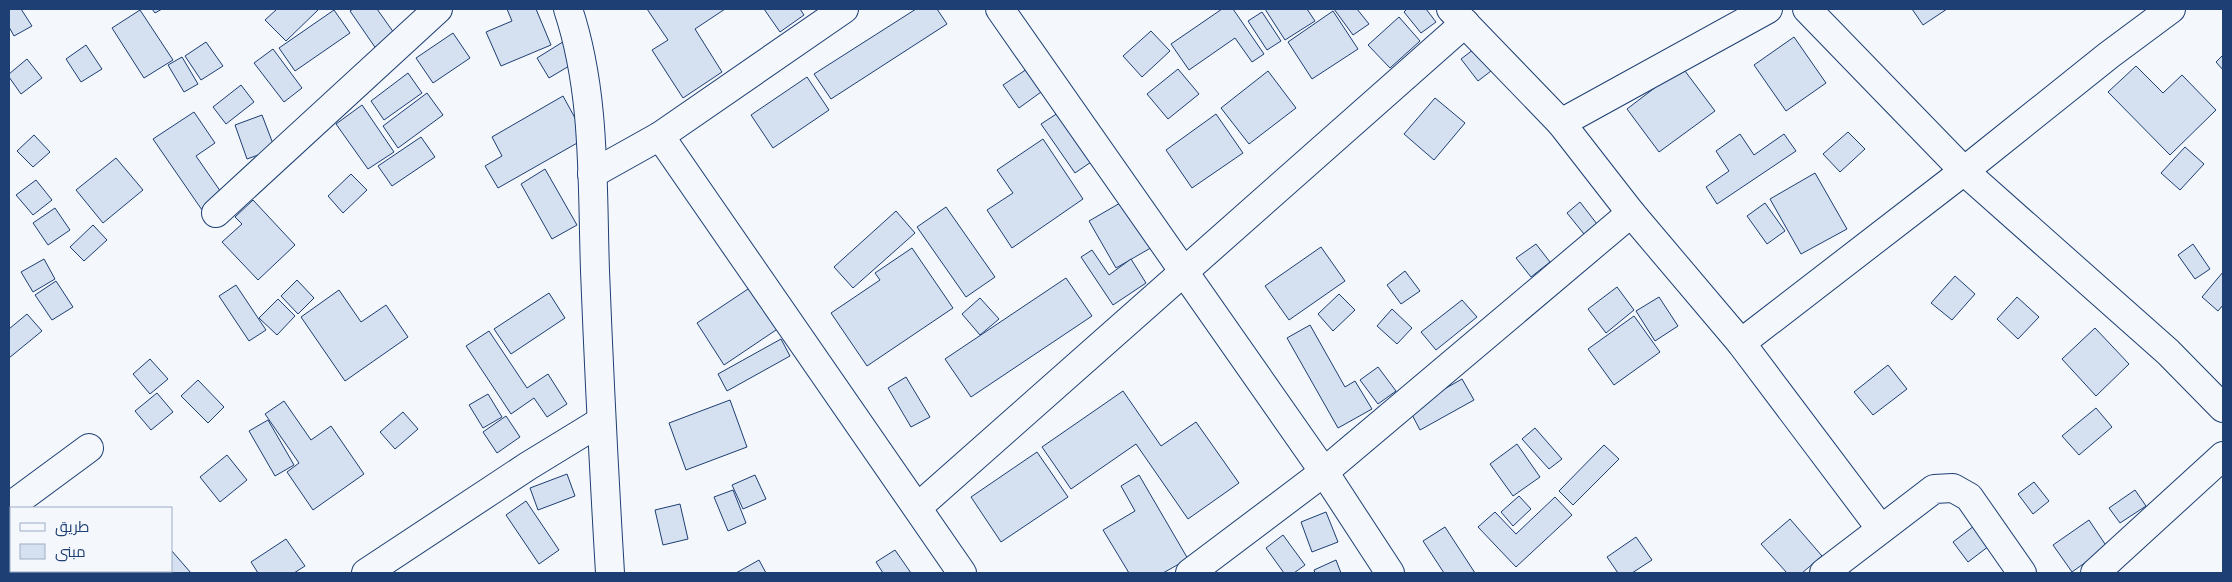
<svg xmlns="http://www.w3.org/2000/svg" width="2232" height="582" font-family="'Exo 2',Cairo,sans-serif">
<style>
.building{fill:#d5e0f0;stroke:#1d3f73}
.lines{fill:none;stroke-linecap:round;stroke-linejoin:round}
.minor-casing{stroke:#1d3f73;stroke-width:30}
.minor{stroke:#f4f7fb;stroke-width:28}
</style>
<rect width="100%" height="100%" fill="#f4f7fb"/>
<g class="building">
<path d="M12 9H21L32 26 14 36 9 27V10Z"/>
<path d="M152 9H162L155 13Z"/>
<path d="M277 9H319L286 41 265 20Z"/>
<path d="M353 9H377L399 40 379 53 350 11Z"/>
<path d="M507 9H536L551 45 501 66 486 32 512 21Z"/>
<path d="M647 9H725L695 29 722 72 683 98 652 50 668 40Z"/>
<path d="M764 9H800L804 15 780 32Z"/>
<path d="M916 9H937L947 24 831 99 814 74Z"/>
<path d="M1222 9H1233L1264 54 1252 62 1235 38 1189 70 1171 44Z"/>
<path d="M1265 9H1307L1315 21 1285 40Z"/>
<path d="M1334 9H1357L1369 24 1353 35Z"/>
<path d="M1407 9H1426L1436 22 1421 33 1404 12Z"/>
<path d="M1912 9H1947L1923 25Z"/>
<path d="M140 10 173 60 144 78 112 28Z"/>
<path d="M334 10 350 33 295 71 279 48Z"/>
<path d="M1333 11 1358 49 1312 79 1288 42Z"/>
<path d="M1262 12 1281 41 1267 50 1248 21Z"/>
<path d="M1399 17 1420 41 1390 68 1368 45Z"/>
<path d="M1151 31 1170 51 1142 77 1123 56Z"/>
<path d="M453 33 470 58 433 83 416 58Z"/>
<path d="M574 35 586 56 549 78 537 58Z"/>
<path d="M1794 37 1826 83 1786 111 1754 65Z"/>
<path d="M206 42 223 66 201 80 185 56Z"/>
<path d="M86 45 102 69 81 82 66 59Z"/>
<path d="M1478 46 1495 68 1478 81 1461 59Z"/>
<path d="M273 49 302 88 284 102 254 63Z"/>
<path d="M2223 55V70L2216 62Z"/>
<path d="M182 57 198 84 184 92 168 65Z"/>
<path d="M27 59 42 78 21 94 9 77V74Z"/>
<path d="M1033 65 1048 87 1019 108 1003 85Z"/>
<path d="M2136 66 2163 93 2182 75 2216 110 2170 155 2108 92Z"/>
<path d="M1682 67 1715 111 1659 152 1627 109Z"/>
<path d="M1178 69 1199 94 1168 119 1147 94Z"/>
<path d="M1268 71 1296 108 1249 144 1221 108Z"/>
<path d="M408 73 422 93 384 120 371 101Z"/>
<path d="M807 77 829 110 773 148 751 115Z"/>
<path d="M241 85 254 102 226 124 213 107Z"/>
<path d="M427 93 443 115 398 148 383 126Z"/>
<path d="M563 96 586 138 498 188 485 166 502 156 492 137Z"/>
<path d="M1435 98 1465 123 1434 160 1404 134Z"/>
<path d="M362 105 394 152 368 169 336 124Z"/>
<path d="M1061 111 1094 160 1075 173 1041 124Z"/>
<path d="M194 112 215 143 196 156 223 195 202 210 153 139Z"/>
<path d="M1216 114 1243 153 1192 188 1166 150Z"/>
<path d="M262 115 275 149 247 159 235 125Z"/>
<path d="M1848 132 1865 149 1840 172 1823 154Z"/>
<path d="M1740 134 1754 155 1784 134 1796 151 1717 204 1706 187 1729 171 1716 151Z"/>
<path d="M34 135 50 152 33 167 17 151Z"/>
<path d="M421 137 435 157 392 186 378 166Z"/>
<path d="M1043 139 1083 199 1012 248 987 210 1013 193 997 170Z"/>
<path d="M2185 147 2204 164 2180 190 2161 173Z"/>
<path d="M116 158 143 190 103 223 76 190Z"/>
<path d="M545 169 577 225 552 239 521 184Z"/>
<path d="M1815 173 1847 229 1801 254 1770 199Z"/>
<path d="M351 174 367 190 343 213 328 196Z"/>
<path d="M36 180 52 200 33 215 16 195Z"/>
<path d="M1134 195 1161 242 1116 268 1089 221Z"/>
<path d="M253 200 295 245 258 280 222 242 242 224 235 217Z"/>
<path d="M1580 202 1597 224 1584 234 1567 213Z"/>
<path d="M1765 203 1785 231 1767 244 1747 216Z"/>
<path d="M946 207 995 277 966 297 917 227Z"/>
<path d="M55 208 70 230 48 245 33 223Z"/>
<path d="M896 211 915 233 853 288 834 267Z"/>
<path d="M93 225 107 240 84 261 70 247Z"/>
<path d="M1536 244 1550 262 1531 277 1516 258Z"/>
<path d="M2193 244 2210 269 2195 279 2178 255Z"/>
<path d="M1321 247 1345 281 1289 320 1265 286Z"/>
<path d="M912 248 953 308 867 366 831 313 880 280 875 273Z"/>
<path d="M1092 250 1109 275 1131 259 1146 283 1113 305 1081 257Z"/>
<path d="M44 259 55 279 33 292 21 272Z"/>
<path d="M1405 271 1420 291 1401 304 1387 285Z"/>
<path d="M2223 272V305L2218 311 2202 297Z"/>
<path d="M1955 276 1975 294 1952 320 1931 303Z"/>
<path d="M1066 278 1092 316 971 397 945 359Z"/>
<path d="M297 280 314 298 298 314 281 296Z"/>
<path d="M56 281 73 307 52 320 35 295Z"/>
<path d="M236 285 266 330 249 341 219 296Z"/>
<path d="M751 287 779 328 724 365 697 323Z"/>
<path d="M1617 287 1634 310 1606 333 1588 309Z"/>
<path d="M339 290 361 322 386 305 408 337 345 381 301 317Z"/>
<path d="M549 293 565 318 511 354 494 329Z"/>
<path d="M1339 294 1355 310 1333 331 1318 314Z"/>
<path d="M1659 297 1678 326 1655 341 1636 311Z"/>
<path d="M2017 297 2039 317 2018 339 1997 319Z"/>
<path d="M980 298 999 319 980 335 962 314Z"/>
<path d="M278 299 295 316 277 335 259 318Z"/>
<path d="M1462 300 1477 317 1436 350 1421 332Z"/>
<path d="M1392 309 1412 328 1397 344 1377 326Z"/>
<path d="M27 314 42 331 9 358V329Z"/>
<path d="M1634 316 1660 352 1614 385 1588 349Z"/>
<path d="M1310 325 1345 387 1355 381 1372 409 1338 428 1287 338Z"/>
<path d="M2095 328 2129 364 2096 396 2062 359Z"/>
<path d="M489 331 527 388 548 374 567 404 547 417 534 398 511 414 466 346Z"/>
<path d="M781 339 790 356 727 391 718 374Z"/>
<path d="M150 359 168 379 150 394 133 374Z"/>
<path d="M1888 365 1907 389 1873 415 1854 392Z"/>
<path d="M1378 367 1396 391 1378 404 1360 380Z"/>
<path d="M906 377 930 417 911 427 888 388Z"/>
<path d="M1462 379 1474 400 1420 430 1409 409Z"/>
<path d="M198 380 224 407 208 423 181 396Z"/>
<path d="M1123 391 1161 446 1196 422 1239 483 1188 519 1136 444 1071 489 1042 447Z"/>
<path d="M157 393 173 412 151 430 135 411Z"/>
<path d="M488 394 502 417 483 428 469 405Z"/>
<path d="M730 400 747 447 686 470 669 423Z"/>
<path d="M284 401 311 440 331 426 364 474 313 510 287 472 299 463 265 414Z"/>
<path d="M2096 408 2112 427 2079 455 2062 436Z"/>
<path d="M403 412 418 429 395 449 380 432Z"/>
<path d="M506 416 520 437 497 453 483 432Z"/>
<path d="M268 420 294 465 275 476 249 431Z"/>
<path d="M1535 428 1562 459 1549 469 1522 439Z"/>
<path d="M1517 444 1540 477 1513 496 1490 464Z"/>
<path d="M1604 445 1619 459 1573 505 1559 491Z"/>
<path d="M1037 452 1068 497 1001 542 971 497Z"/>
<path d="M227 455 247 480 220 502 200 477Z"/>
<path d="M567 474 575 496 538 510 530 488Z"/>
<path d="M755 475 766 499 743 509 732 485Z"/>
<path d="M1139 475 1188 559 1163 573H1129L1103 530 1135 511 1121 486Z"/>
<path d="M2034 482 2049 501 2033 514 2018 494Z"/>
<path d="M733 490 746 523 728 531 714 497Z"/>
<path d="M2135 490 2146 506 2120 523 2109 508Z"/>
<path d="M1519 496 1531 509 1513 526 1501 512Z"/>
<path d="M1555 497 1572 515 1516 567 1478 527 1495 512 1516 534Z"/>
<path d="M526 501 559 550 539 564 506 515Z"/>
<path d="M680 504 688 539 663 545 655 510Z"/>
<path d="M1326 512 1338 542 1312 552 1301 522Z"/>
<path d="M1790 519 1822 556 1802 573H1787L1761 544Z"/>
<path d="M2089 520 2107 547 2072 572 2053 545Z"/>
<path d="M1974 526 1989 546 1968 562 1953 542Z"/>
<path d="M1445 527 1475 573H1444L1423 541Z"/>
<path d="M1283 535 1305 565 1294 573H1284L1266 548Z"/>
<path d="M1636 537 1652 560 1632 573H1618L1607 557Z"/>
<path d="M286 539 305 566 294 573H258L251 562Z"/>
<path d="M171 550 191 573H138L141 571H171Z"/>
<path d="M895 550 911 573H883L876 562Z"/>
<path d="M759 560 766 573H736Z"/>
<path d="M1336 560 1341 573H1315L1314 570Z"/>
</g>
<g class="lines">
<g class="minor-casing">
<g id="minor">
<path d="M568 9C596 93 592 183 595 271 599 372 604 472 610 573"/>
<path d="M1000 9 1324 472 1390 573"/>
<path d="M1451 9 1561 123 1631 213 1741 343 1881 529"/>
<path d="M1807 9 1964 171 2168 352 2223 408"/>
<path d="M1561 123 1768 9"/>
<path d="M660 136 962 573"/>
<path d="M592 174 660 136 844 9"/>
<path d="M216 213 438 9"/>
<path d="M1741 343 1964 171 2109 55 2171 9"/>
<path d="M9 507 89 448"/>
<path d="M918 507 1465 23"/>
<path d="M49 571 51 573"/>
<path d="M366 573 528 466 600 422"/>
<path d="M1190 573 1324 472 1631 213"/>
<path d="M1824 573 1934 489 1953 488 1969 497 2022 573"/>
<path d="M2095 573 2223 456"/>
</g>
</g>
<use href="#minor" class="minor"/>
</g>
<rect width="2232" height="582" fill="none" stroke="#1d3f73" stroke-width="20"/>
<rect x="10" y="507" width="162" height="65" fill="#f4f7fb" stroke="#9eadc5"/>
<rect x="20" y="523" width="25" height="8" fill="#f4f7fb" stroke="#9eadc5"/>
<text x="55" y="532" font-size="15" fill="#1d3f73">طريق</text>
<rect x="20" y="544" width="25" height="15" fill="#d5e0f0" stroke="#9eadc5"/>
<text x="55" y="557" font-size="15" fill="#1d3f73">مبنى</text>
</svg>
